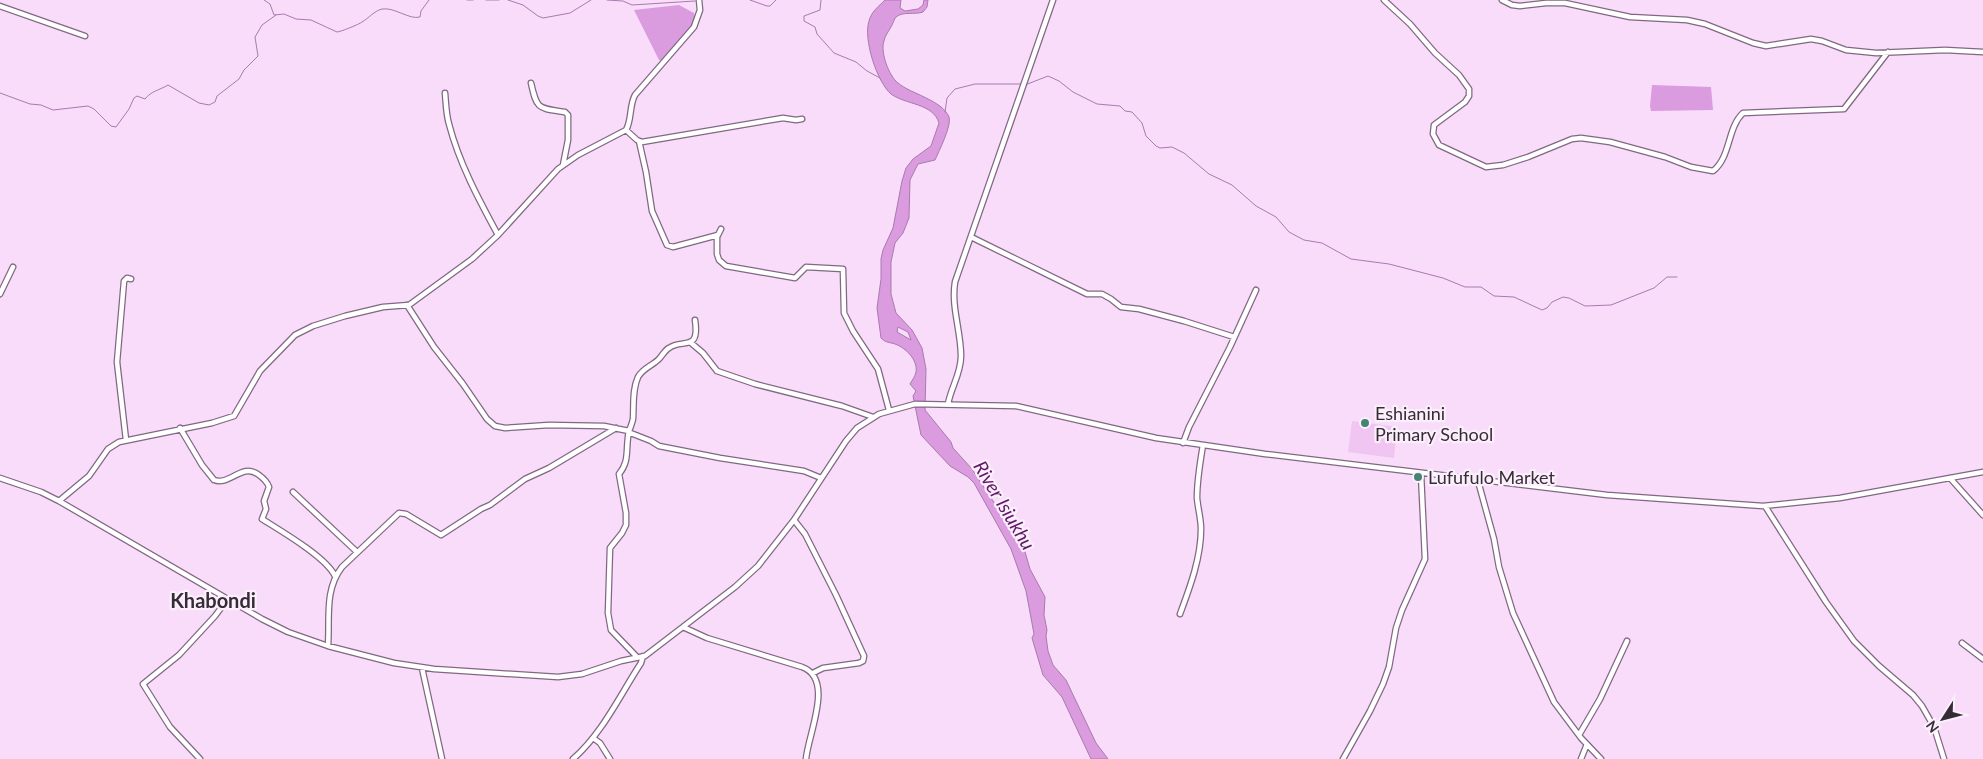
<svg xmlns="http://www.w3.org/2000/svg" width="1983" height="759" font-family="Lato,sans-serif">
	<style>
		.green { fill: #f0c5f2 }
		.forest { fill: #da9bdf }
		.water { fill: #da9bdf; stroke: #a97aad; fill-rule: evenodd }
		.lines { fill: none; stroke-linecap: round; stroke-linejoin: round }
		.stream { stroke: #a97aad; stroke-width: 1 }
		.minor-casing { stroke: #806882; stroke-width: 7 }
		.minor { stroke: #fff; stroke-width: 4.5 }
		.poi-dot { fill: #438473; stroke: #fbeffb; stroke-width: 2 }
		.labels { text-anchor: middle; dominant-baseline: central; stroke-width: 4.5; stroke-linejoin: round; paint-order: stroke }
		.poi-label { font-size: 18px; fill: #362c37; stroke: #fbeffb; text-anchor: start }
		.water-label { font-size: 19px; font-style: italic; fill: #621769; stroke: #fbeffb }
		.quarter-label { font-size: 20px; font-weight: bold; fill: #362c37; stroke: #fbeffb }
	</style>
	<rect width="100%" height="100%" fill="#f8dcfa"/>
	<path class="green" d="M1352 421 1397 427 1394 458 1348 452Z"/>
	<path class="forest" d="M679 5 694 13C698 27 671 51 662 61L659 60 634 10Z
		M1652 85 1711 87 1713 110 1651 111 1650 106Z"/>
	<path class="water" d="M885 0H901L900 8 905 11 918 9 923 5 924 0H928L927 7 923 12C915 15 903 11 896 17 894 19 893 24 891 27 888 32 885 36 884 41 880 52 889 76 898 83 911 94 942 100 949 117 952 125 939 151 935 160L918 164 910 180 909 218 903 233 895 243 891 262V294L896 313 912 330 922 348 926 369 925 410 951 442 953 448 972 469 997 507 1021 538 1030 569 1045 597 1044 615 1047 630 1046 636 1048 651 1053 665 1066 680 1096 743 1108 759H1091L1062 697 1043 675 1032 638 1034 634 1026 591 1011 549 974 483 968 477 950 466 921 435 913 396 916 391 910 384C912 380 915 377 916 372 918 360 906 348 895 344 889 342 886 343 881 338L877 308 881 279V259L883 250 893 228 902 181 906 168 913 159 931 146 939 123C933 103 906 105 891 94 877 82 863 39 869 21 871 12 879 6 885 0ZM898 327 908 332 911 340 897 332Z"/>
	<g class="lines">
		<path class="stream" d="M264 0 270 4 274 15 284 14 296 19 311 20 337 32C340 32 360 24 362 22 369 18 374 11 382 9 395 7 409 20 420 17L421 11 429 0
			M467 0H473
			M486 0H499
			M508 0 523 5 538 16 543 18 570 13 591 0
			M607 0 623 1 632 5 695 1
			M750 0 767 6H770L776 0
			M821 0 820 10 804 16V21L815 27 817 34 834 53 856 62 867 71 880 78
			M1025 85 1048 76 1059 81 1073 92 1097 104 1120 106 1125 111 1132 112 1142 123 1146 136 1156 146 1160 148 1172 147 1184 153 1209 174 1232 185 1256 206 1276 217 1289 232 1304 240 1322 243 1351 259 1389 264 1443 278 1465 287H1481L1494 296 1514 297 1542 310 1547 308 1552 302 1563 297 1569 298 1585 306 1611 305 1654 288 1667 277H1677
			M0 93 30 104 41 105 53 110 88 106 94 109 111 126 116 127 129 109 134 98 137 96 145 99C151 91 160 90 168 85L199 103 209 105 215 102 217 96 239 79 244 70 258 56 255 37 262 25 276 15
			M945 112 947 98 955 89 975 84H1021"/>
		<defs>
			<path id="minor" d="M1384 0 1410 24 1435 53 1459 75 1469 89V96L1465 102 1434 125 1433 134 1439 145 1486 167 1503 165 1528 157 1572 139 1581 138 1610 142 1665 157 1691 167 1713 171C1731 157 1727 128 1743 113L1844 109 1888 52
				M1502 0 1512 5 1520 6 1546 3H1565L1630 17 1687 20 1705 24 1753 43 1766 46 1811 39 1822 41 1846 50 1876 53 1945 50 1983 52
				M0 6 85 36
				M531 83C537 110 538 108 565 112L568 115V140L563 165
				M445 93C446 103 446 114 449 124 459 163 479 200 498 235
				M626 130 637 140 642 142 783 118 796 120 802 119
				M639 141 646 172 652 211 667 245 673 247 718 235
				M721 229 717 237V254L719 260 726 266 795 278 806 267 843 269 844 313 853 331 878 369 889 410
				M971 237 1087 294H1102L1111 299 1121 307 1139 309 1184 321 1234 337
				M0 294 13 267
				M407 305 434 347 463 384 487 419 495 426 505 428 549 425 604 426 629 431
				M690 342 703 353 717 371 755 384 842 406 873 417
				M948 404C951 387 961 374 961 356 961 331 951 307 955 282L1053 0
				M180 428 202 465 214 480C230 486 242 462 259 475 263 478 267 481 269 487L264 501 266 509 262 519C281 531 326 557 335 576
				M628 432 651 441 659 446 720 458 804 471 821 478
				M126 440 117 362 124 281 127 278 131 279
				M1183 443 1189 427 1230 347 1256 290
				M0 478 41 492 59 501 262 619 288 632 328 646 394 663 434 669 558 677 582 674 621 661 645 656 735 587 758 566 794 520 846 441 857 428 879 414 915 404 1016 406 1156 438 1265 454 1607 495 1763 506 1840 498 1983 472
				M1950 478 1983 515
				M1478 481 1494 539 1499 567 1513 613 1554 702 1581 738 1601 759
				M293 492 357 552
				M59 501 89 476 108 449 119 442 212 423 234 416 260 371 295 335 313 326 345 316 383 307 409 305 472 259 498 235 558 169 578 155 626 130C632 120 629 106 635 95L694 27 700 10 699 0
				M1765 506 1826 602 1854 641 1879 666 1913 695 1922 706 1934 727 1944 759
				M794 520 805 534 836 595 864 656 863 661 859 663 823 668 813 673
				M1180 614C1190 587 1201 558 1201 529 1201 519 1198 509 1197 498 1197 480 1200 463 1203 445
				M683 627 707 638 802 667C835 679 808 734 806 759
				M1962 643 1983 659
				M328 646C330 619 324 590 342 567L399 513 406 514 441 535 481 509 490 505 525 479 549 468 616 428
				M637 657 611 630 608 613 610 548 622 533 626 525V513L619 474C629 462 626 452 628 437 628 431 632 425 633 419 634 405 632 390 638 377 643 368 652 366 659 359 662 356 665 350 669 348 682 338 700 353 695 320
				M422 668 442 759
				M1579 735 1600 699 1627 641
				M593 738 600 743 610 759
				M200 759 170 727 143 684 179 655 215 616 227 600
				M573 759C602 734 620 695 641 663L643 656
				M1343 759 1370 711 1383 684 1389 667 1396 628 1402 610 1425 559 1421 474
				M1581 759 1587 744"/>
		</defs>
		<use href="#minor" class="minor-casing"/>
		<use href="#minor" class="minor"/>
	</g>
	<g class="poi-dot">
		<circle cx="1365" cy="423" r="5"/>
		<circle cx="1418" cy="477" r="5"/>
	</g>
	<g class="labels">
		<g class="poi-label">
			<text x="1375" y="413">Eshianini<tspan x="1375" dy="21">Primary School</tspan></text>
			<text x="1428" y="477">Lufufulo Market</text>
		</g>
		<g class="water-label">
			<text transform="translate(1005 505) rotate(59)">River Isiukhu</text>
		</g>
		<g class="quarter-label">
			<text x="213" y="600">Khabondi</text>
		</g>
	</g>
	<g transform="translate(1943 719) rotate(234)" stroke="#fbeffb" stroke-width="4" paint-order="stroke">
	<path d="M0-4L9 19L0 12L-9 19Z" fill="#362c37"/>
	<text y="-8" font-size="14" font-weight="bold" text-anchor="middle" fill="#362c37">N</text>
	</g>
</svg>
